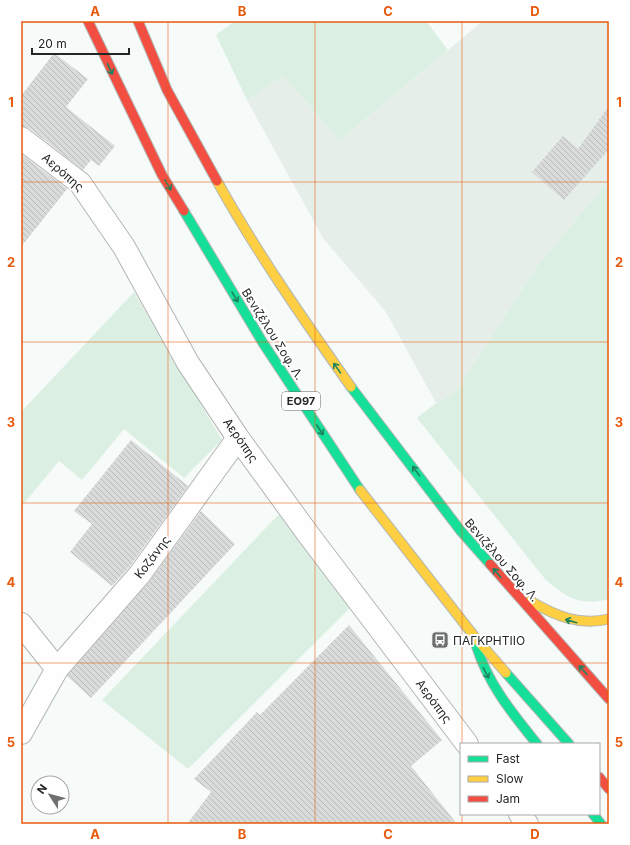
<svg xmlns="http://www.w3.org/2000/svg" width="630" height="845" font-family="Inter,sans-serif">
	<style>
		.built { fill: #e5eee8 }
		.grass { fill: #dbf0e3 }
		.building { fill: url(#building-back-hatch) }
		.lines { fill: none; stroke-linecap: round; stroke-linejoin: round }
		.street-casing { stroke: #b3b6b4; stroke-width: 24 }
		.fast-casing { stroke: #b3b6b4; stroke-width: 11 }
		.slow-casing { stroke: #b3b6b4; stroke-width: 11 }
		.jam-casing { stroke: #b3b6b4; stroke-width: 11 }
		.street { stroke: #fefefe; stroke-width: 22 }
		.fast { stroke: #16e098; stroke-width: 9 }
		.slow { stroke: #ffcf43; stroke-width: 9 }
		.jam { stroke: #f24e42; stroke-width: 9 }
		.oneway { stroke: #1c835e }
		.grid { fill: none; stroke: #e8590c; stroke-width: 1; stroke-opacity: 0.55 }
		.labels { text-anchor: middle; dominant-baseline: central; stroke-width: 4; stroke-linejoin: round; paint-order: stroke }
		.shield { fill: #fff; stroke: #656766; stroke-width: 1 }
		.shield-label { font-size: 11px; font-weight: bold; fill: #232624 }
		.street-label { font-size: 12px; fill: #232624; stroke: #fff }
		.poi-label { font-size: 12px; fill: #232624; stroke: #fff; text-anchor: start }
		.neatline { fill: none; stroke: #e8590c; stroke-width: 1.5 }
		.grid-label { font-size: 13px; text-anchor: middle; font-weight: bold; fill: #e8590c }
	</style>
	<defs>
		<pattern id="building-back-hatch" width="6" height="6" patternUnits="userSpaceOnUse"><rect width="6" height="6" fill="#d8dbd9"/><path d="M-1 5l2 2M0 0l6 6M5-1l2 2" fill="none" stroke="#b9bcba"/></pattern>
	</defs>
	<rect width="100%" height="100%" fill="#f6faf8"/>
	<path class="built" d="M483 21H609V180L539 264 455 392 436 403 386 312 323 238 247 100 283 76 340 140Z"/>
	<path class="grass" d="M235 21H426L448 50 340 140 283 76 247 100 216 35Z
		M609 180V599C581 607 565 597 545 579L417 418 436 403 455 392 539 264Z
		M134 292 222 440 184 478 124 429 82 480 59 461 21 507V412Z
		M279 514 350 608 188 769 102 700Z"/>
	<path class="building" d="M54 53 88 79 66 107 115 146 99 166 91 160 83 170 29 128 21 126V96Z
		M609 106V149L564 200 532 172 563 136 578 149Z
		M21 154 67 189 21 247Z
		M131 440 188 486 130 566 112 586 70 552 92 524 74 511Z
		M201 511 235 544 91 698 67 676 149 582Z
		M349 625 442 740 411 766 457 824H187L211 792 194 779 257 712 260 715Z"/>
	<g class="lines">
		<defs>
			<path id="street" d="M21 138 80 183 124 247 188 363 238 438 308 534 467 744
				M21 624 57 669
				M21 733 57 669 140 574 238 438
				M520 814 527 824"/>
			<path id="fast" d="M184 211 263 343 360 490
				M351 387 460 530 490 564
				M476 645C488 684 512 713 537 744
				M506 673 569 744
				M593 814 601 824"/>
			<path id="slow" d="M217 181C257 253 304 320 351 387
				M360 490 474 636 506 673
				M530 601C556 616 579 626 609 619"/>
			<path id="jam" d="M88 21 162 175 184 211
				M138 21 167 90 217 181
				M490 564 609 699
				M599 777 609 789"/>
		</defs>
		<use href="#street" class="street-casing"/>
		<use href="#fast" class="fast-casing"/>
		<use href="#slow" class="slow-casing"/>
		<use href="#jam" class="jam-casing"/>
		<use href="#street" class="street"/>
		<use href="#fast" class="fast"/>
		<use href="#slow" class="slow"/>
		<use href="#jam" class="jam"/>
	</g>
	<defs><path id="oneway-shaft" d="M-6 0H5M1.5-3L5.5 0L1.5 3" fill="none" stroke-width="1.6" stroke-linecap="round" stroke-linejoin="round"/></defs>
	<g class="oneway">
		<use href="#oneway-shaft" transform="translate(110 69) rotate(64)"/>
		<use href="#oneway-shaft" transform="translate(168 185) rotate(59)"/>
		<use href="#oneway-shaft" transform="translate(235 297) rotate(59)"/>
		<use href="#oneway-shaft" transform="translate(337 368) rotate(-125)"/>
		<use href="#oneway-shaft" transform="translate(320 430) rotate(57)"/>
		<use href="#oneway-shaft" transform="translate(416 471) rotate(-127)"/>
		<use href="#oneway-shaft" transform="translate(497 573) rotate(-131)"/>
		<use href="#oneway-shaft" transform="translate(571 621) rotate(-164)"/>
		<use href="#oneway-shaft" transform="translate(583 670) rotate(-132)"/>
		<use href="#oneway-shaft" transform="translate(486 673) rotate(63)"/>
	</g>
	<path class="grid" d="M168 21V824M315 21V824M462 21V744M21 182H609M21 342H609M21 503H609M21 663H609M462 814V824"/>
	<defs>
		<symbol id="bus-square" viewBox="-11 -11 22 22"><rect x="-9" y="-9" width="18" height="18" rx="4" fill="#6d706e" stroke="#fff"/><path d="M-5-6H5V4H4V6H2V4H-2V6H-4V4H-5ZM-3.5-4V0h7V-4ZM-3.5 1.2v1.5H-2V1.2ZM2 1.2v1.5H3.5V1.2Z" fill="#fff"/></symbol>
	</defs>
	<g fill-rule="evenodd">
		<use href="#bus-square" x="430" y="630" width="20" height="20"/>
	</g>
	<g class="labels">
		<rect class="shield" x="282" y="392" width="38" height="18" rx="3"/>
		<g class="shield-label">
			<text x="301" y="401">ΕΟ97</text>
		</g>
		<g class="street-label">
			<text transform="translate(63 172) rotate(41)">Αερόπης</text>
			<text transform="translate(273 334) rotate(58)">Βενιζέλου Σοφ. Λ.</text>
			<text transform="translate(241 440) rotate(55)">Αερόπης</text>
			<text transform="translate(152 557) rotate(-53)">Κοζάνης</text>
			<text transform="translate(502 560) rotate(49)">Βενιζέλου Σοφ. Λ.</text>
			<text transform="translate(434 701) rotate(53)">Αερόπης</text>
		</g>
		<g class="poi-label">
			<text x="453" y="640">ΠΑΓΚΡΗΤΙΙΟ</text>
		</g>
	</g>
	<rect width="630" height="845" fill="none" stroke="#ffffff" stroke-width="44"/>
	<rect x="460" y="743" width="140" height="72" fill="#ffffff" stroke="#a7a8a7"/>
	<rect x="468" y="756" width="20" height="6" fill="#16e098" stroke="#a7a8a7"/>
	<text x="496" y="763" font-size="12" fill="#232624">Fast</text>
	<rect x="468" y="776" width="20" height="6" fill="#ffcf43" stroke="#a7a8a7"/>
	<text x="496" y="783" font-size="12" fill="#232624">Slow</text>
	<rect x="468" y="796" width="20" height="6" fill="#f24e42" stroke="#a7a8a7"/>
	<text x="496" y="803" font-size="12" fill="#232624">Jam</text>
	<g transform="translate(50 795) rotate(306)"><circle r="19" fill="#ffffff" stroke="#a7a8a7"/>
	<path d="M0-3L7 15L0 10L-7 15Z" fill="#6d706e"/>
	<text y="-6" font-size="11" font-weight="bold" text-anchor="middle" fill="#232624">N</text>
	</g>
	<path d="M32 48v6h97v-6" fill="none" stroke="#232624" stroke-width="2"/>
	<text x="38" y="48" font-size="12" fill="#232624" stroke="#ffffff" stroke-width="3" paint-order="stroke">20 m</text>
	<rect x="22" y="22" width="586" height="801" class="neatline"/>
	<g class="grid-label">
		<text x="95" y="16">A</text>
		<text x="242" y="16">B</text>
		<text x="388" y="16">C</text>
		<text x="535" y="16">D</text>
		<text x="11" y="107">1</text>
		<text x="619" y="107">1</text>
		<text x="11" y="267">2</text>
		<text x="619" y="267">2</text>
		<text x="11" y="427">3</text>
		<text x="619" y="427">3</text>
		<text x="11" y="587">4</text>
		<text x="619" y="587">4</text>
		<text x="11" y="747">5</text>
		<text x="619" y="747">5</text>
		<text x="95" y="839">A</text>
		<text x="242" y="839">B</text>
		<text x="388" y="839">C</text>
		<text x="535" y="839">D</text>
	</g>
</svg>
